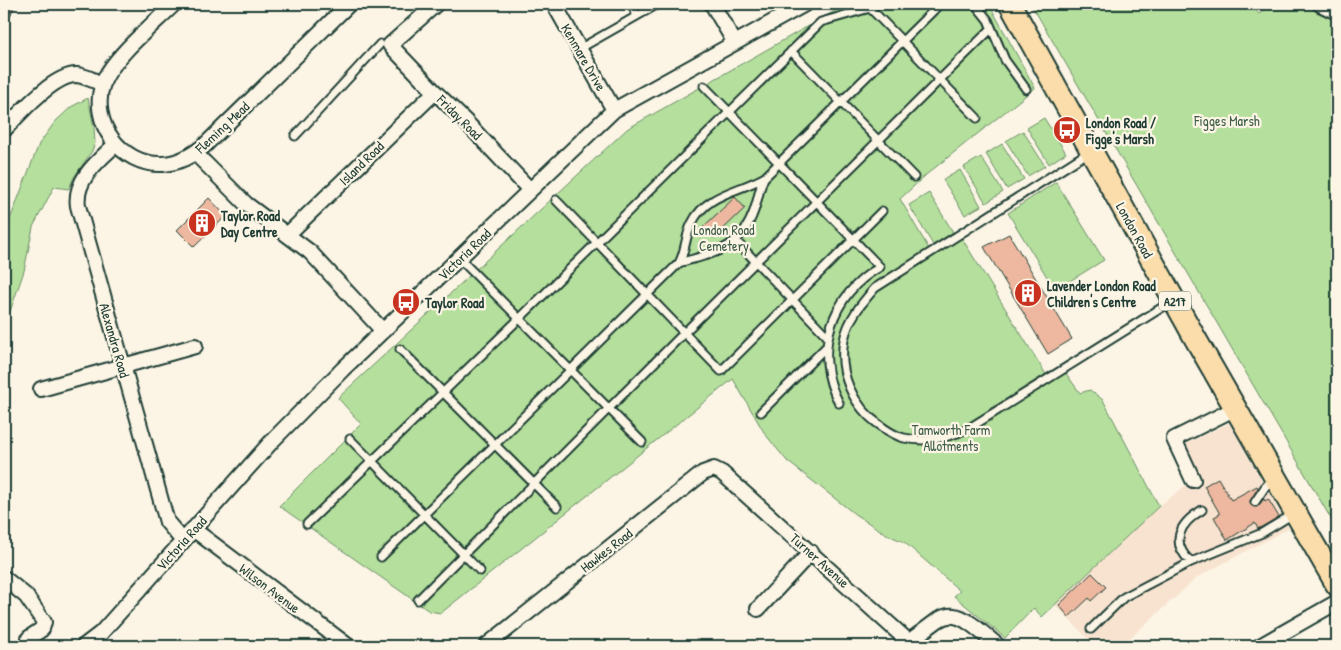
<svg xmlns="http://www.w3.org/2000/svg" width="1341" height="650" font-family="'Patrick Hand',sans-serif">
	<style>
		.built { fill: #f8e3d0 }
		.green { fill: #b5df9c; stroke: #6a8e68 }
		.building { fill: #edb89f; stroke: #1f3d34 }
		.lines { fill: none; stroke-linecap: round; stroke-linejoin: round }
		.service-casing { stroke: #1f3d34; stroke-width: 11 }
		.minor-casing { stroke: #1f3d34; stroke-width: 18 }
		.primary-casing { stroke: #1f3d34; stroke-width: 25 }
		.service { stroke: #fcf5e5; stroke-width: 7 }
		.minor { stroke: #fcf5e5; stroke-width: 14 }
		.primary { stroke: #faddab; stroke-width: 21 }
		.labels { text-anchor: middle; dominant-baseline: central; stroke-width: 4.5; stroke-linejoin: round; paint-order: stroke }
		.shield { fill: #fcf5e5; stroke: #617469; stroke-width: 1 }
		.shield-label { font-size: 12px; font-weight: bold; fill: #1f3d34 }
		.street-label { font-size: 14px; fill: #1f3d34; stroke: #fcf5e5 }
		.park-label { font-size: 14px; fill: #3d5d49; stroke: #fcf5e5 }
		.poi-label { font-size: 14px; font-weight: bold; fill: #1f3d34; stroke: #fcf5e5; text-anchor: start }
	</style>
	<rect width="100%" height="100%" fill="#fcf5e5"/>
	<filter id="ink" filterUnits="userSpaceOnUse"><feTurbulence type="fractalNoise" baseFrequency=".02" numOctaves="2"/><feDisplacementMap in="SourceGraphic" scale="10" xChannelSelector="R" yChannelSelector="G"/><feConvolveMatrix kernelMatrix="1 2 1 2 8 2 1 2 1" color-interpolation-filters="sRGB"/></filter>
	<g filter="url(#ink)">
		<path class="built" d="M1229 423 1289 528 1198 577 1121 646H1095L1055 605 1159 506 1189 483 1198 481 1201 476 1199 472 1197 473 1189 456 1187 443Z"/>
		<path class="green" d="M847 4H989L1035 88 927 174 900 199 929 249 958 232 1050 381 1065 372 1080 393 1090 390 1103 400 1159 506 1042 617 1034 608 1005 638 954 596 960 591 904 542 888 535 856 515 787 461 765 434 733 379 441 613 429 611 279 506 361 424 338 398 627 129Z
			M1031 4H1251L1259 14 1271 4H1306L1337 15V529Z
			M88 98 94 127 95 143 92 151 74 177 69 189 54 187 33 227 24 271 4 329V235L39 144 55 122 71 107Z
			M1044 118 1066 153 1049 164 1027 128Z
			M1023 131 1045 166 1028 176 1006 141Z
			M1002 144 1024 179 1007 189 986 154Z
			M981 157 1003 192 986 203 964 167Z
			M960 170 981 206 965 215 943 180Z
			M1056 182 1104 260 1055 290 1008 213Z
			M929 193 953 232 933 245 909 205Z"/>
		<path class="building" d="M4 4H15L4 31Z
			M735 197 745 208 714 238 703 227Z
			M209 198 226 216 194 247 177 230Z
			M1009 234 1072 339 1048 354 984 247Z
			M1218 478 1231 500 1257 486 1258 488 1250 501 1251 505 1257 507 1264 499 1265 501 1268 499 1279 517 1258 529 1255 523 1227 540 1214 517 1220 514 1204 486Z
			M1092 573 1106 587 1091 601 1089 598 1069 617 1059 605Z"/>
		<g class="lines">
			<defs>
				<path id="service" d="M631 4 637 15
					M975 4 988 20 1005 60 1026 89
					M579 49 658 4
					M791 51 914 177
					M704 86 880 267C831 294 812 353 839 403
					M295 136 380 44
					M1089 152 875 288C862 303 848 319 844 340 838 373 853 407 881 426 888 431 895 436 904 438 928 443 950 438 971 427L1166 305 1173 304
					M556 200 721 371 882 211
					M736 241 828 337
					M459 258 642 442
					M679 263C713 253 740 251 754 211 758 200 759 189 764 178
					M400 349 557 507
					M761 412 826 347
					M350 439 480 571
					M1255 502 1265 487 1273 479
					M307 524 519 319 821 22 870 8 977 118
					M381 557 679 263C686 251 685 236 692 223 707 193 739 192 765 177L940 4
					M1191 562C1169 542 1180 523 1202 510
					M418 600 684 333 991 29
					M1091 629 1124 597 1191 562 1262 533 1293 514"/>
				<path id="minor" d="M174 4C155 23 112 58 103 83 89 122 121 166 163 164 179 163 191 156 204 146L349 4
					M436 4 390 45 435 92 465 121 530 190
					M554 4 614 110
					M712 4 735 43
					M1320 4 1337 12
					M4 130C19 114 54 74 77 75 86 76 94 81 103 84
					M115 145C98 161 74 180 78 206L167 522 183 541
					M195 153 246 204 310 252 383 331
					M287 235 435 92
					M41 389 195 346
					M1193 480 1174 439 1236 408
					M193 529 348 646
					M4 578 26 596 44 622 42 629 29 638
					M758 609 811 552
					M84 646 101 633 273 440 343 369 614 110 805 4
					M486 646 703 473 714 469 722 473 909 642
					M903 646 938 620C943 617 948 615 954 616 967 617 988 638 998 646
					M1260 646 1337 602"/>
				<path id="primary" d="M1010 4 1195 338 1337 585"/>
			</defs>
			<use href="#service" class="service-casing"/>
			<use href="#minor" class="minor-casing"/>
			<use href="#primary" class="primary-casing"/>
			<use href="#service" class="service"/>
			<use href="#minor" class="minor"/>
			<use href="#primary" class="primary"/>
		</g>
	</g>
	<defs>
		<symbol id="bus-disc" viewBox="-11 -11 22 22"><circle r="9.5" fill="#c8321e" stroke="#fcf5e5"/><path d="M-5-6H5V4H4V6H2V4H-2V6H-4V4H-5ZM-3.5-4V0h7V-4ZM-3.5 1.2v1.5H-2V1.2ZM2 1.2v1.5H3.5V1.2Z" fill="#fff"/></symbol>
		<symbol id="building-disc" viewBox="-11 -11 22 22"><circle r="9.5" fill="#c8321e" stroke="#fcf5e5"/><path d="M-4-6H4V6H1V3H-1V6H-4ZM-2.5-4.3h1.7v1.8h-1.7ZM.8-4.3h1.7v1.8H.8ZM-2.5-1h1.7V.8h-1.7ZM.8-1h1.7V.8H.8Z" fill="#fff"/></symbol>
	</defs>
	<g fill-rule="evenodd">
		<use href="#bus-disc" x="1051" y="114" width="32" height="32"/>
		<use href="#building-disc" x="186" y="207" width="32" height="32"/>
		<use href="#building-disc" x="1012" y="277" width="32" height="32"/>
		<use href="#bus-disc" x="390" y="286" width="32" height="32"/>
	</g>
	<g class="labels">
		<rect class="shield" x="1159" y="291.5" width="32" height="19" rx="4"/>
		<g class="shield-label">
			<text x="1175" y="301">A217</text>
		</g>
		<g class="street-label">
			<text transform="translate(584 57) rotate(60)">Kenmare Drive</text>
			<text transform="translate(460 117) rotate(45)">Friday Road</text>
			<text transform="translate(222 127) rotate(-43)">Fleming Mead</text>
			<text transform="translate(361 163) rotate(-44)">Island Road</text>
			<text transform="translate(1135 230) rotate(61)">London Road</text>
			<text transform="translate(464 254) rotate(-44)">Victoria Road</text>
			<text transform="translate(115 340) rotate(74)">Alexandra Road</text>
			<text transform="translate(181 543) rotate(-48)">Victoria Road</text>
			<text transform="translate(606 550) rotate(-38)">Hawkes Road</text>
			<text transform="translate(820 560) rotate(42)">Turner Avenue</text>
			<text transform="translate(270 588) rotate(37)">Wilson Avenue</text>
		</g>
		<g class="park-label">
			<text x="1227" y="120">Figges Marsh</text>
			<text x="724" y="229">London Road<tspan x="724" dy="16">Cemetery</tspan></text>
			<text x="951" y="429">Tamworth Farm<tspan x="951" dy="16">Allotments</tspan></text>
		</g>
		<g class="poi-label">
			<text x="1086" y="122">London Road /<tspan x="1086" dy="16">Figge's Marsh</tspan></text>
			<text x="221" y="215">Taylor Road<tspan x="221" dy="16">Day Centre</tspan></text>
			<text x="1047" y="285">Lavender London Road<tspan x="1047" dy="16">Children's Centre</tspan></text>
			<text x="425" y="302">Taylor Road</text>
		</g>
	</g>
	<rect width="1341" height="650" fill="none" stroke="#fcf5e5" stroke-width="20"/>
	<rect x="10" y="10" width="1321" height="630" fill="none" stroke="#1f3d34" stroke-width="2" filter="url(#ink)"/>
</svg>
